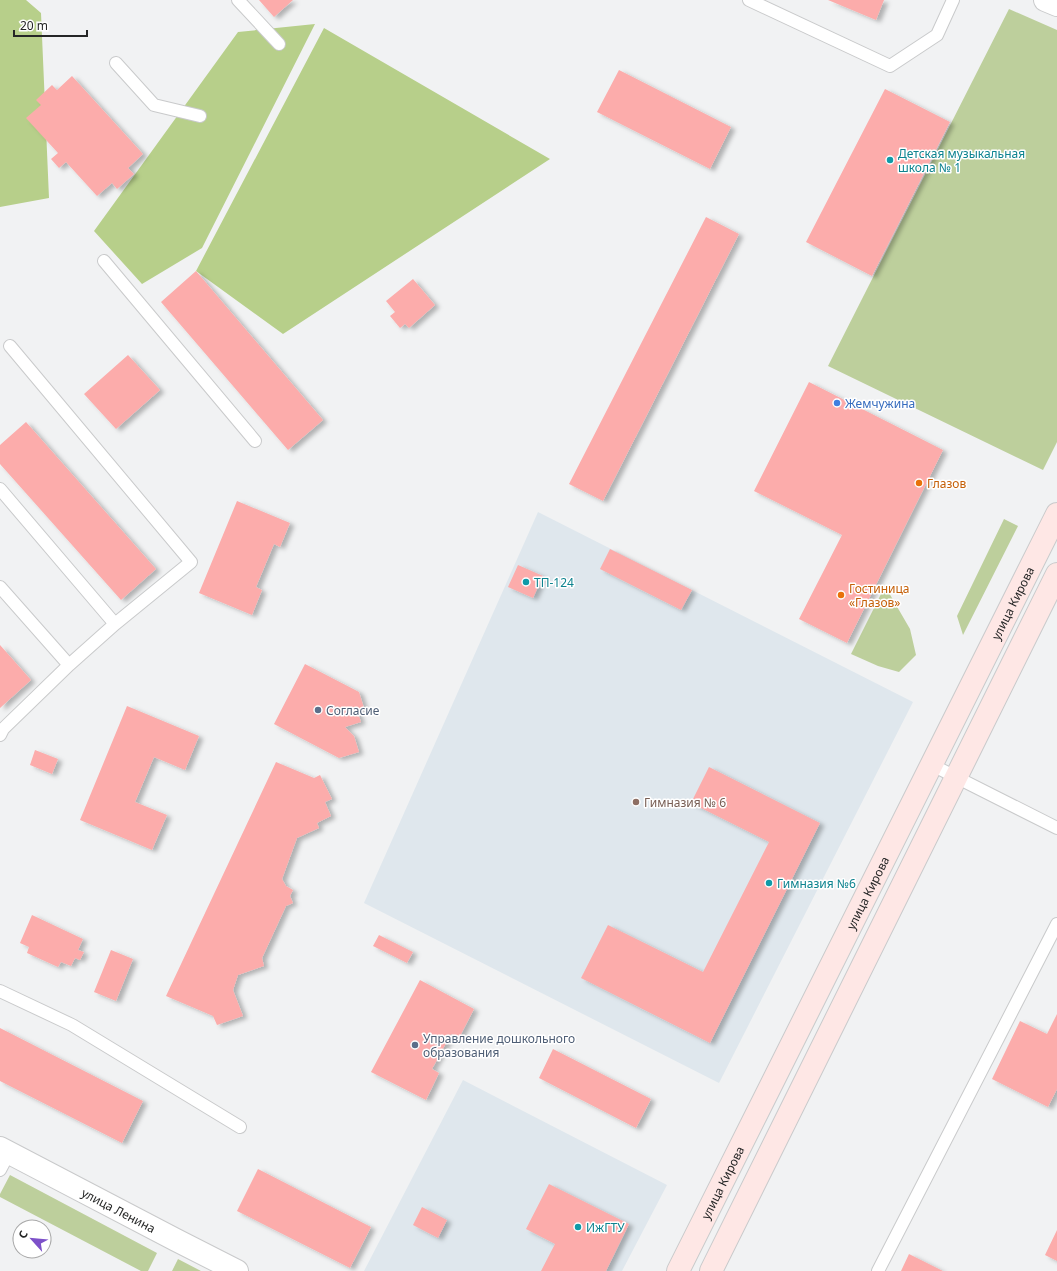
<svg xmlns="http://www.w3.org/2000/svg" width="1057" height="1271" font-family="'Noto Sans',sans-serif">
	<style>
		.built { fill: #dfe7ed }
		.green { fill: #bdcf9c }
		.forest { fill: #b7cf8a }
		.building { fill: #fcacab; filter: url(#shadow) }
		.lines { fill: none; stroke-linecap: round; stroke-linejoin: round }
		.service-casing { stroke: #c9cacb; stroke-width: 14 }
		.tertiary-casing { stroke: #c9cacb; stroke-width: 24 }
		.secondary-casing { stroke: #c9cacb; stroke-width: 24 }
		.service { stroke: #fff; stroke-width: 12 }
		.tertiary { stroke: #fff; stroke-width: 22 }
		.secondary { stroke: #fee7e5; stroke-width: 22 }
		.culture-dot { fill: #0f9aa8; stroke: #fff; stroke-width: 1.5 }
		.shop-dot { fill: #3f7fe0; stroke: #fff; stroke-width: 1.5 }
		.food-dot { fill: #e8710a; stroke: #fff; stroke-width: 1.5 }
		.service-dot { fill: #5c6f8a; stroke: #fff; stroke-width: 1.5 }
		.education-dot { fill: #8d6e63; stroke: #fff; stroke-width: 1.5 }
		.labels { text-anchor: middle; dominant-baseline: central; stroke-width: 3; stroke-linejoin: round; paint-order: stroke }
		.culture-label { font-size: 12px; fill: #0d838f; stroke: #fff; text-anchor: start }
		.shop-label { font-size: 12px; fill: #366cbe; stroke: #fff; text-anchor: start }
		.food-label { font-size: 12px; fill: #c56008; stroke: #fff; text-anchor: start }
		.street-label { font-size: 12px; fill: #252626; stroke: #fff }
		.service-label { font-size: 12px; fill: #4e5e75; stroke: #fff; text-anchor: start }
		.education-label { font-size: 12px; fill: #785e54; stroke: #fff; text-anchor: start }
	</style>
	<defs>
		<filter id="shadow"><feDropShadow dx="4.5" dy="2.5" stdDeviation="2" flood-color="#0004"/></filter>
	</defs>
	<rect width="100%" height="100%" fill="#f1f2f3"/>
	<path class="built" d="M538 512 913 702 719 1083 364 903Z
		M463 1080 667 1185 622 1271H364Z"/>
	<path class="green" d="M1009 9 1057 30V442L1043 470 828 366Z
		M1004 519 1018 526 963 635 957 616Z
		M885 586 910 629 916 655 899 672 878 666 851 654Z
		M10 1175 157 1253 148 1271H141L0 1197V1194Z
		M178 1259 201 1271H172Z"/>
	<path class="forest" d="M0 0H26L41 13 49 198 0 207Z
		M315 24 202 248 142 284 94 231 238 32Z
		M324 28 550 159 283 334 196 271Z"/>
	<path class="building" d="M259 0H293L274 17Z
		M828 0H884L876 20Z
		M619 70 731 127 710 169 597 112Z
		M72 76 143 154 128 168 134 174 117 189 112 183 97 196 66 162 59 168 51 159 58 153 26 118 41 105 36 100 52 85 57 90Z
		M885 89 950 122 872 276 806 242Z
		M706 217 739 234 603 501 569 484Z
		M196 271 323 420 288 450 161 302Z
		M413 279 435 305 409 328 405 324 400 328 390 316 395 312 386 301Z
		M128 355 160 390 116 429 84 394Z
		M809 382 943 450 847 643 799 619 842 535 754 491Z
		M26 422 156 569 121 600 0 464V445Z
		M237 501 290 523 280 547 274 544 256 587 262 590 252 615 199 593Z
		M610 549 692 590 681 610 600 569Z
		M518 565 543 576 533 598 508 587Z
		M0 645 31 680 0 708Z
		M305 664 359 692 364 708 357 711 361 722 345 727 354 736 359 752 339 758 274 724Z
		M127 706 199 736 185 770 154 757 135 802 167 815 152 850 80 820Z
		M35 750 58 759 52 774 30 765Z
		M276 762 314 778 320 775 332 799 325 802 331 816 317 823 319 828 297 838 282 879 286 886 293 890 290 896 293 903 286 906 262 958 264 966 238 975 233 990 243 1016 217 1025 213 1016 166 996Z
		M709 767 820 823 710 1043 581 978 608 925 703 972 769 842 691 803Z
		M32 915 83 939 78 950 84 952 80 960 75 958 71 966 61 962 58 967 27 953 29 947 20 943Z
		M379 935 413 952 407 963 373 946Z
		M111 950 133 959 116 1001 94 992Z
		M420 980 474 1009 459 1038 451 1034 432 1069 439 1073 426 1100 371 1072Z
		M1057 1014V1089L1048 1107 992 1079 1020 1021 1047 1034Z
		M0 1028 143 1101 122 1143 0 1081Z
		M553 1049 651 1099 636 1128 539 1078Z
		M258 1169 371 1227 350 1268 237 1211Z
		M549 1184 629 1224 606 1271H541L555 1244 526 1229Z
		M422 1207 447 1220 438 1238 413 1225Z
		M1057 1230V1261L1045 1255Z
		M909 1254 943 1271H901Z"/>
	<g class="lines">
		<defs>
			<path id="service" d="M238 0 279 44
				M749 0 890 66 937 35 953 0
				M116 63 154 105 200 116
				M104 261 255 441
				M0 489 115 624
				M0 587 69 665
				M0 735 3 729 69 665 115 624 191 562 10 346
				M932 765 1057 828
				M0 991 72 1025 240 1127
				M0 1170 9 1153
				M878 1271 1057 924"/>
			<g id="tertiary">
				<path d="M1045 0 1057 5"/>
				<path id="s1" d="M0 1148 176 1240 237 1271"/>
			</g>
			<g id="secondary">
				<path id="s2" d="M678 1271 1057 514"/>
				<path d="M711 1271 1057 574"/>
			</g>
		</defs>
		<use href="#service" class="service-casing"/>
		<use href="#tertiary" class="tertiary-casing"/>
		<use href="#secondary" class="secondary-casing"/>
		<use href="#service" class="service"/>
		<use href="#tertiary" class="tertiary"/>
		<use href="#secondary" class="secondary"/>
	</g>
	<g class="culture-dot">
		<circle cx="890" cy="160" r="4"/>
		<circle cx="526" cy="582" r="4"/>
		<circle cx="769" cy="883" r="4"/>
		<circle cx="578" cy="1227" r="4"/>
	</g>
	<circle class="shop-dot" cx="837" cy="403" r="4"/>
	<g class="food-dot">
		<circle cx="919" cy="483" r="4"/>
		<circle cx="841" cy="595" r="4"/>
	</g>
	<g class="service-dot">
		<circle cx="318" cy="710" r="4"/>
		<circle cx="415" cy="1045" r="4"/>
	</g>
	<circle class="education-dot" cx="636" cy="802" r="4"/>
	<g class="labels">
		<g class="culture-label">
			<text x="898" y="153">Детская музыкальная<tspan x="898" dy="14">школа № 1</tspan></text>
			<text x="534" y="582">ТП-124</text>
			<text x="777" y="883">Гимназия №6</text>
			<text x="586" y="1227">ИжГТУ</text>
		</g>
		<g class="shop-label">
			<text x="845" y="403">Жемчужина</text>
		</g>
		<g class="food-label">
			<text x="927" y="483">Глазов</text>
			<text x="849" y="588">Гостиница<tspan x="849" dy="14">«Глазов»</tspan></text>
		</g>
		<g class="street-label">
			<text stroke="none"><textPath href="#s2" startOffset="747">улица Кирова</textPath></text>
			<text stroke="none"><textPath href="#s2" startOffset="423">улица Кирова</textPath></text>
			<text stroke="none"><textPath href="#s2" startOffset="99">улица Кирова</textPath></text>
			<text stroke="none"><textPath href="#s1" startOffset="134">улица Ленина</textPath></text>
		</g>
		<g class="service-label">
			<text x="326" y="710">Согласие</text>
			<text x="423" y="1038">Управление дошкольного<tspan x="423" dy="14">образования</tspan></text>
		</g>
		<g class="education-label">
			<text x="644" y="802">Гимназия № 6</text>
		</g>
	</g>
	<g transform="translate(32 1239) rotate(297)"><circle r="19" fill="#ffffff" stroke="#a8a8a8"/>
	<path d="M0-3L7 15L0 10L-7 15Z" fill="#7d51c9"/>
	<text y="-6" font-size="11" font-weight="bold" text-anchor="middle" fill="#252626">С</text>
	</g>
	<path d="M14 30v6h73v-6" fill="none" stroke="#252626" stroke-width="2"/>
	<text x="20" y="30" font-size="12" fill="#252626" stroke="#ffffff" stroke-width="3" paint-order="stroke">20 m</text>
</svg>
